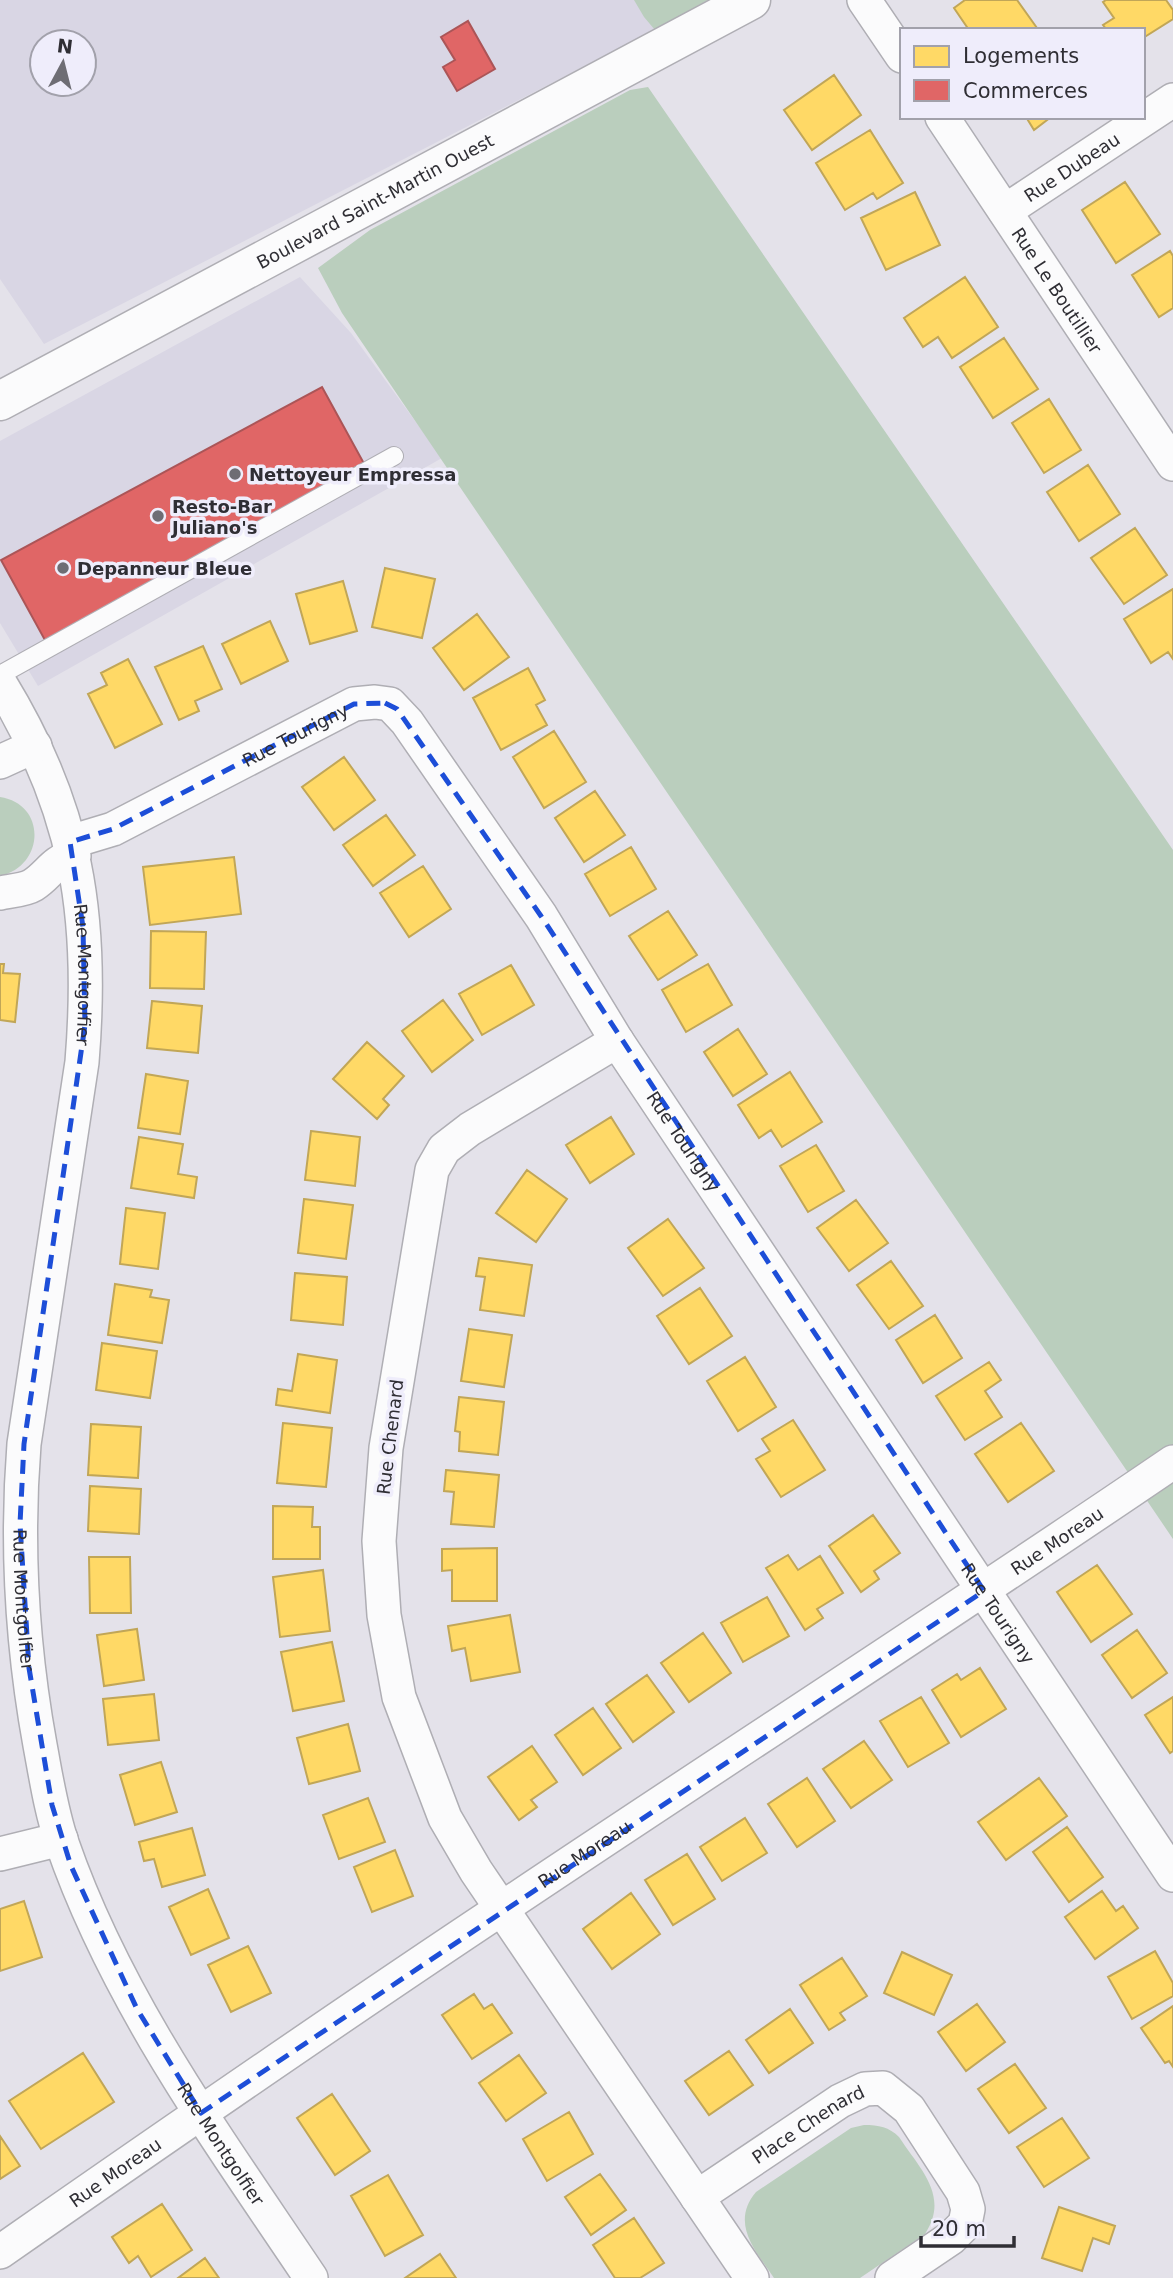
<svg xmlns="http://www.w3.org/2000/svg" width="1173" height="2278" font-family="'DejaVu Sans',sans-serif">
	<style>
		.built { fill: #d9d6e4; fill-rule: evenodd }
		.green { fill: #bacebd }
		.homes { fill: #ffd966; stroke: #c1a657; stroke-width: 2 }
		.shops { fill: #e06666; stroke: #ab5557; stroke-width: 2 }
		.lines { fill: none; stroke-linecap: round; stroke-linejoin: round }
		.lane-casing { stroke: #afaeb4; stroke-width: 20 }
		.street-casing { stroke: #afaeb4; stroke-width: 36 }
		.secondary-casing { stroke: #afaeb4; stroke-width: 41 }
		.lane { stroke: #fbfbfc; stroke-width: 18 }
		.street { stroke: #fbfbfc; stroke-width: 33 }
		.secondary { stroke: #fbfbfc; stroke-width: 38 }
		.marked { fill: none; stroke: #1d4ed8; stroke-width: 5; stroke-dasharray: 14 9; stroke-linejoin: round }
		.poi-dot { fill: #6e6d74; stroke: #efedfb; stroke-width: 2.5 }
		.labels { text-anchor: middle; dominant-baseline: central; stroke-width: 7; stroke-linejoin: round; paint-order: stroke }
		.street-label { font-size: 18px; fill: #2f2e34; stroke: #efedfb }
		.poi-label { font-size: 18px; font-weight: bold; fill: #2f2e34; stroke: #efedfb; text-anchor: start }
	</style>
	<rect width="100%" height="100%" fill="#e4e2ea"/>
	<path class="built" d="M0 0H708L655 30 44 344 0 279ZM42 42H84V84H42Z
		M300 277 351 333 442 458 38 686 0 623V441Z"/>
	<path class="green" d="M634 0H708L655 30 644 17Z
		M648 87 1173 850V1539L342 313 318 268 370 230 630 90Z
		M0 797C47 804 45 866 0 876Z
		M864 2125C879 2125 889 2127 899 2137 920 2169 950 2196 925 2234L860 2278H774C755 2250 730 2223 756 2192L851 2128Z"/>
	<path class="homes" d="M965 0H1017L1037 28 969 30 954 8Z
		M1106 0H1166L1173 10V19L1143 38V30H1107L1103 25 1114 18 1103 2Z
		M834 75 861 115 812 150 784 110Z
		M1026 117H1051L1034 130Z
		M870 130 903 183 877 199 873 193 845 210 816 163Z
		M1125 182 1160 234 1116 263 1082 210Z
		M915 192 940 245 886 270 861 218Z
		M1170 251 1173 256V308L1159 317 1132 275Z
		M965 277 998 327 952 358 938 337 923 347 904 318Z
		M1004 338 1038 389 993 418 960 367Z
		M1049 399 1081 450 1044 473 1012 423Z
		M1088 465 1120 514 1079 541 1047 492Z
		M1135 528 1167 575 1124 604 1091 558Z
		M385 568 435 579 422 638 372 627Z
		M343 581 357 631 310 644 296 594Z
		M1173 589V659L1168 652 1151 663 1124 619Z
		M477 614 509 657 464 690 433 648Z
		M270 621 288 661 241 684 222 644Z
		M203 646 222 689 195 701 199 711 179 720 155 667Z
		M128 659 162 724 115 748 88 694 107 685 101 673Z
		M528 668 545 700 536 705 547 725 501 750 473 698Z
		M554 731 586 782 544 808 513 757Z
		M344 757 375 800 334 830 302 787Z
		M595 791 625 835 584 862 555 818Z
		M386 815 415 855 373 886 343 845Z
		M631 847 656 889 610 916 585 874Z
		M234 857 241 914 150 925 143 867Z
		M423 866 451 909 409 937 380 893Z
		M668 911 697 955 658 980 629 936Z
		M151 931 206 932 204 989 150 988Z
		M0 964H4L3 973 20 974 15 1022 0 1020Z
		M708 964 732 1005 686 1032 662 990Z
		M511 965 534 1005 482 1035 459 994Z
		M443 1000 473 1040 432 1072 402 1031Z
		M152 1001 202 1006 198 1053 147 1048Z
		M738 1029 767 1074 733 1096 704 1052Z
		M367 1042 404 1076 383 1099 389 1105 377 1119 333 1079Z
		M790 1072 822 1122 782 1147 771 1130 759 1138 738 1105Z
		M146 1074 188 1081 180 1134 138 1128Z
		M611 1117 634 1154 590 1183 566 1145Z
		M311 1131 360 1137 355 1186 305 1180Z
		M139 1137 183 1144 178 1174 197 1177 194 1198 131 1188Z
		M816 1145 844 1191 808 1212 780 1166Z
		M527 1170 567 1199 536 1242 496 1213Z
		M304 1199 353 1205 346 1259 298 1253Z
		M856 1200 888 1243 849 1271 817 1228Z
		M126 1208 165 1213 158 1269 120 1264Z
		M668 1219 704 1268 663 1296 628 1248Z
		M479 1258 532 1265 524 1316 480 1310 485 1277 476 1276Z
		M891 1261 923 1306 889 1329 857 1285Z
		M295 1273 347 1277 343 1325 291 1320Z
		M115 1284 152 1290 150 1297 169 1300 162 1343 108 1335Z
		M700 1288 732 1336 689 1364 657 1316Z
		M935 1315 962 1358 923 1383 896 1340Z
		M469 1329 512 1335 504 1387 461 1381Z
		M102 1343 157 1351 150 1398 96 1390Z
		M298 1354 337 1360 330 1413 276 1405 278 1389 292 1391Z
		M745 1357 776 1407 738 1431 707 1381Z
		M989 1362 1001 1380 985 1391 1002 1417 965 1440 936 1396Z
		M459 1397 504 1402 498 1455 459 1451 460 1432 455 1431Z
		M793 1420 825 1470 781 1497 756 1459 770 1451 762 1439Z
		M283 1423 332 1428 326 1487 277 1483Z
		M1021 1423 1054 1471 1008 1502 975 1454Z
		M91 1424 141 1427 138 1478 88 1475Z
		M446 1470 499 1475 494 1527 451 1524 454 1492 444 1491Z
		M90 1486 141 1489 139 1534 88 1531Z
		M273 1506 313 1507 312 1527H320V1559H273Z
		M873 1515 900 1553 874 1571 879 1579 861 1592 829 1546Z
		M497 1548V1601H452V1570L442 1571V1549Z
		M788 1555 798 1570 820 1556 843 1593 817 1609 823 1618 805 1630 766 1568Z
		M89 1557H130L131 1613H90Z
		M1097 1565 1132 1614 1091 1642 1057 1592Z
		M323 1570 330 1631 280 1637 273 1577Z
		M767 1597 789 1636 743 1662 721 1623Z
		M510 1615 520 1672 471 1681 465 1648 452 1651 448 1626Z
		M137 1629 144 1680 104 1686 97 1635Z
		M1137 1630 1167 1673 1132 1698 1102 1655Z
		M703 1633 731 1673 689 1702 661 1663Z
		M332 1642 344 1701 293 1711 281 1652Z
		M980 1668 1006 1709 961 1737 932 1690 957 1674 961 1680Z
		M647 1675 674 1712 633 1742 606 1704Z
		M154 1694 159 1740 108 1745 103 1699Z
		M921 1697 949 1743 908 1767 880 1721Z
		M1173 1697V1751L1170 1753 1145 1715Z
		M593 1708 621 1748 583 1775 555 1735Z
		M348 1724 360 1771 309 1784 297 1738Z
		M864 1741 892 1780 851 1808 823 1769Z
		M532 1746 557 1782 531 1800 537 1807 519 1820 488 1777Z
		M161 1762 177 1812 135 1825 120 1775Z
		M807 1778 835 1821 797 1847 768 1804Z
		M1039 1778 1067 1816 1006 1860 978 1822Z
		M368 1798 385 1842 339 1859 323 1815Z
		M745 1818 767 1853 722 1881 700 1847Z
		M1067 1827 1103 1877 1069 1902 1033 1852Z
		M192 1828 205 1875 162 1887 154 1859 144 1861 139 1842Z
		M395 1850 413 1896 372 1912 354 1867Z
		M687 1854 715 1899 673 1925 645 1880Z
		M208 1889 229 1938 191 1955 169 1907Z
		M1102 1891 1116 1911 1123 1906 1138 1928 1095 1959 1065 1917Z
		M631 1893 660 1934 612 1969 583 1929Z
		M24 1901 42 1957 0 1971V1909Z
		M248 1946 271 1993 231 2012 208 1965Z
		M1155 1951 1173 1983V1996L1132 2019 1108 1977Z
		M902 1952 952 1975 934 2015 884 1993Z
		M842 1958 867 1996 840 2013 845 2020 829 2030 800 1985Z
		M474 1994 484 2009 492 2004 512 2033 472 2059 442 2015Z
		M977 2004 1005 2042 966 2071 938 2032Z
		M1173 2006V2067L1169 2061 1165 2063 1141 2028Z
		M790 2009 813 2043 769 2073 746 2040Z
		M729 2051 753 2085 709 2115 685 2081Z
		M83 2053 114 2102 41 2149 9 2101Z
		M519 2055 546 2093 506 2121 479 2083Z
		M1015 2064 1046 2108 1009 2133 978 2089Z
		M332 2094 370 2151 335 2175 297 2118Z
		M569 2112 593 2154 547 2181 523 2139Z
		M1062 2118 1089 2158 1044 2187 1017 2147Z
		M0 2136 20 2166 0 2179Z
		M600 2174 626 2210 591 2235 565 2197Z
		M388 2175 423 2235 385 2256 351 2196Z
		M162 2204 192 2250 151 2277 138 2256 129 2263 112 2237Z
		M1059 2207 1115 2226 1109 2244 1093 2238 1082 2271 1042 2258Z
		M634 2218 664 2263 640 2278H615L593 2245Z
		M440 2254 456 2278H405Z
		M205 2258 219 2278H178Z"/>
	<path class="shops" d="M468 21 495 69 457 91 443 67 455 60 441 37Z
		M322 387 367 469 46 642 1 560Z"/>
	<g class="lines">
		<defs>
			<path id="lane" d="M0 675 394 456"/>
			<g id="street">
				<path d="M864 0 902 56"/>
				<path id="s1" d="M942 117 1173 464"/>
				<path id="s2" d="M1005 211 1173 100"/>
				<path id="s3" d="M0 683C77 809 94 916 82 1062L24 1444C16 1545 22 1646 40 1745 46 1777 51 1811 62 1843 117 2002 218 2139 311 2278"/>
				<path d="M0 762 35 746"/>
				<path id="s4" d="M70 842 113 829 354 704 375 702 390 704 407 722 541 916 617 1041 1173 1875"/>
				<path d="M0 893C10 891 25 890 33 885 50 874 52 862 74 856"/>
				<path d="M617 1041 470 1129 444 1149 432 1170 386 1448 379 1541 384 1615 399 1697 445 1818 476 1871 752 2278"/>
				<path d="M0 1854 61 1839"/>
				<path id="s5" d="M697 2197 840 2101 865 2089 883 2088 909 2109 963 2192 968 2209 965 2224 951 2238 892 2278"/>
				<path id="s6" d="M0 2252C165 2137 331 2022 498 1911 723 1760 950 1614 1173 1462"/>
			</g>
			<g id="secondary">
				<path id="s7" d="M0 401 751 0"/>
			</g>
		</defs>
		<use href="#lane" class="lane-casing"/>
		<use href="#street" class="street-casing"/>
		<use href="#secondary" class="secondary-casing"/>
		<use href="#lane" class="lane"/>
		<use href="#street" class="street"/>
		<use href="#secondary" class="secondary"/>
	</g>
	<path class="marked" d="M385 703 397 709 541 916 984 1591 201 2113 137 2009 71 1866 52 1805 29 1668 20 1524 24 1444 85 1025 83 927 70 842 113 829 354 704Z"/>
	<g class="poi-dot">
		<circle cx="235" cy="474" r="7"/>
		<circle cx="158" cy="516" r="7"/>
		<circle cx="63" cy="568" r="7"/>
	</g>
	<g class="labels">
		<g class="street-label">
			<text stroke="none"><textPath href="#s2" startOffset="80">Rue Dubeau</textPath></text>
			<text stroke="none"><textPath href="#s7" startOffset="425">Boulevard Saint-Martin Ouest</textPath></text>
			<text stroke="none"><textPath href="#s1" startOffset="208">Rue Le Boutillier</textPath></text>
			<text stroke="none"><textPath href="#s4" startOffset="250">Rue Tourigny</textPath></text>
			<text stroke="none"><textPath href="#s3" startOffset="308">Rue Montgolfier</textPath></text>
			<text stroke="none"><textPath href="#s4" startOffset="880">Rue Tourigny</textPath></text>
			<text transform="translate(390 1437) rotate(-83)">Rue Chenard</text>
			<text stroke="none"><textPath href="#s6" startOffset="1274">Rue Moreau</textPath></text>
			<text stroke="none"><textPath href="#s3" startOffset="938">Rue Montgolfier</textPath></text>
			<text stroke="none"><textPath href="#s4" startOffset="1447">Rue Tourigny</textPath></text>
			<text stroke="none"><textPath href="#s6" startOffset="707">Rue Moreau</textPath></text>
			<text stroke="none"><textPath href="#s5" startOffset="133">Place Chenard</textPath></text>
			<text stroke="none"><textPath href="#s3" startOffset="1526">Rue Montgolfier</textPath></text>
			<text stroke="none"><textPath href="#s6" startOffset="140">Rue Moreau</textPath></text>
		</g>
		<g class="poi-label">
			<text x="249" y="474">Nettoyeur Empressa</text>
			<text x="172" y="506">Resto-Bar<tspan x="172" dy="21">Juliano's</tspan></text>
			<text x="77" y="568">Depanneur Bleue</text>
		</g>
	</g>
	<rect x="900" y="28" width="245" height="91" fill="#efedfb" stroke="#a2a1ab" stroke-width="2"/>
	<rect x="914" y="46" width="35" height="21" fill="#ffd966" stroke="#a2a1ab" stroke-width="2"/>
	<text x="963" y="63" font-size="21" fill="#2f2e34">Logements</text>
	<rect x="914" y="80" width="35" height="21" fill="#e06666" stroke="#a2a1ab" stroke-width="2"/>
	<text x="963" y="98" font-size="21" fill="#2f2e34">Commerces</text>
	<g transform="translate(63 63) rotate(7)"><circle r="33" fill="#efedfb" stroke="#a2a1ab" stroke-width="2"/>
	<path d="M0-5L12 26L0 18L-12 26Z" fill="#6e6d74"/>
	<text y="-10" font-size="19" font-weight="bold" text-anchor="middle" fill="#2f2e34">N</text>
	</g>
	<path d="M921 2236v10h93v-10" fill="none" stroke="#2f2e34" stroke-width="3.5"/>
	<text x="932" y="2236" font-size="21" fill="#2f2e34" stroke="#efedfb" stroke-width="5" paint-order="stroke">20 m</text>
</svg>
